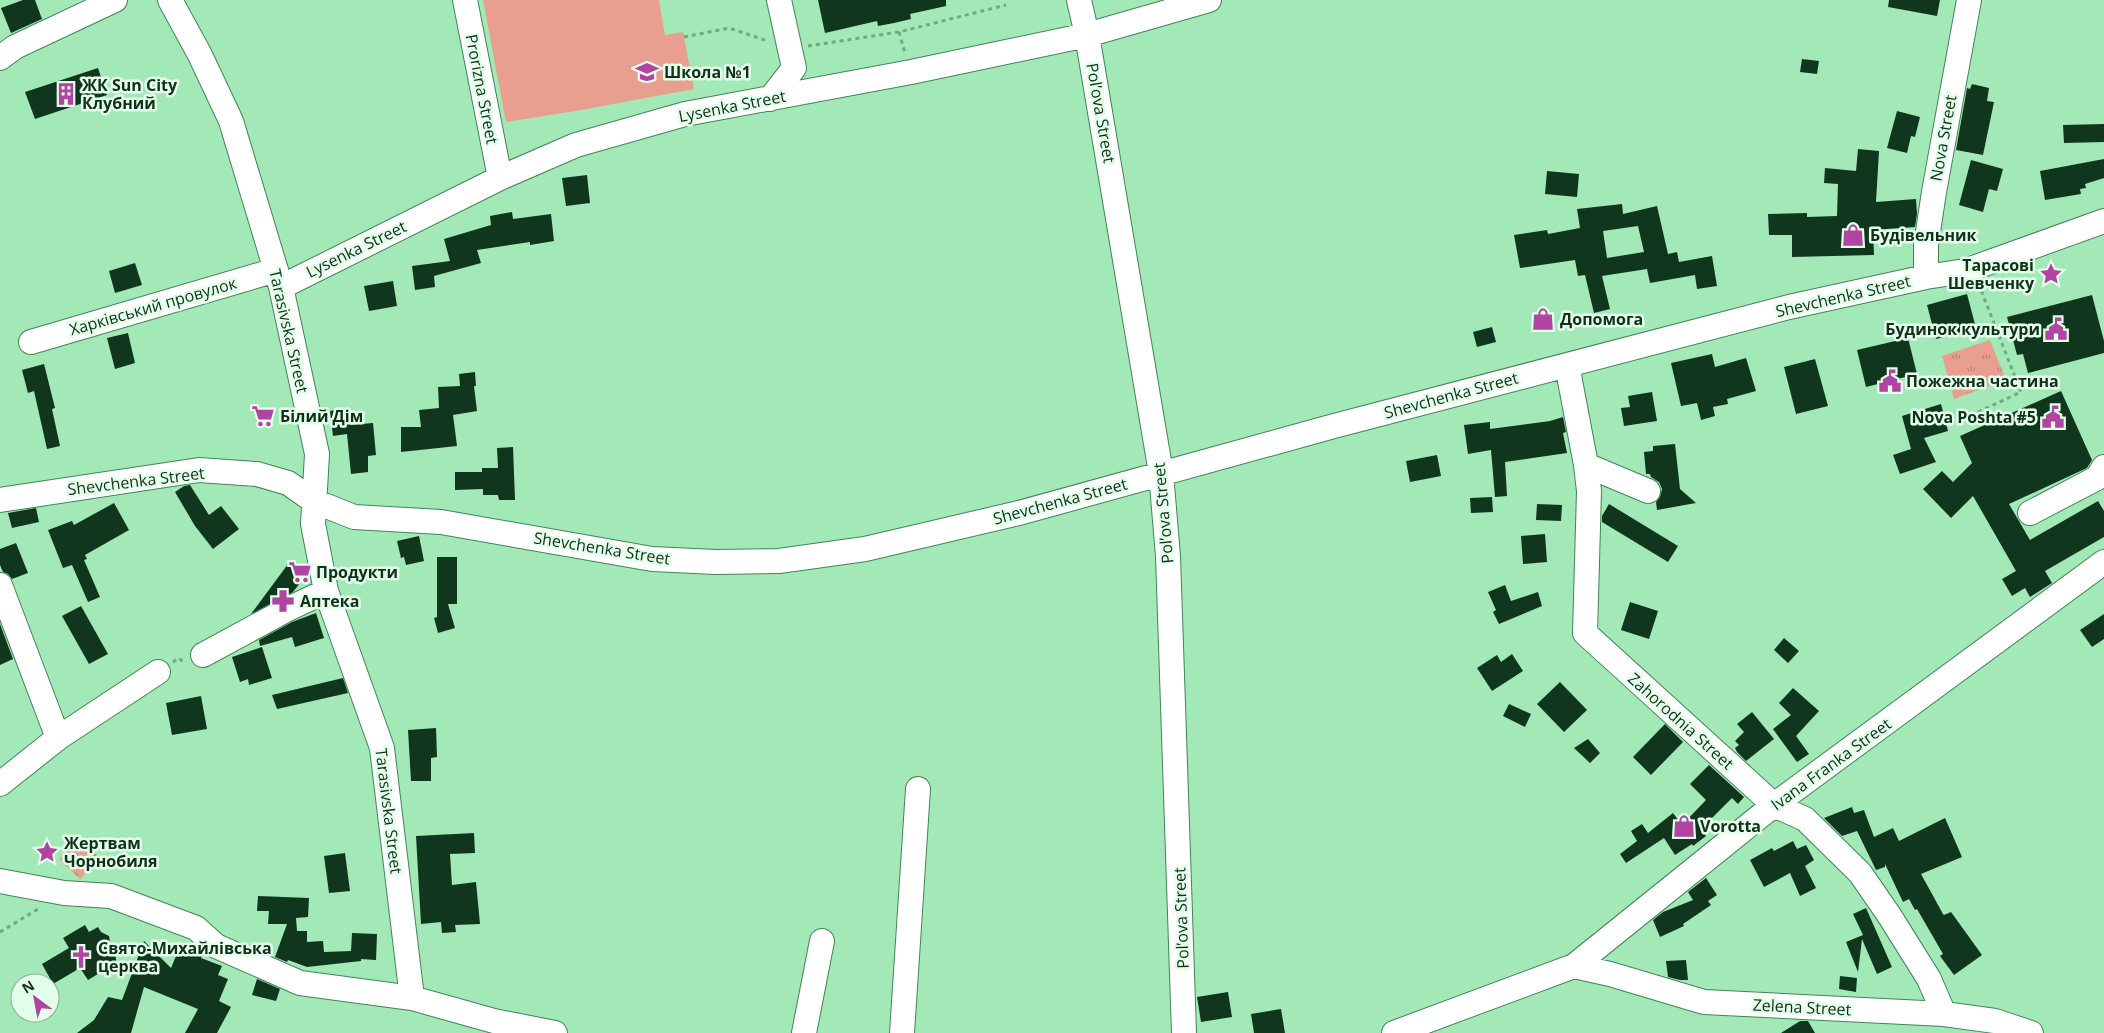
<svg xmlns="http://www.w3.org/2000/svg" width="2104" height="1033" font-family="'Open Sans',sans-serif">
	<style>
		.grass { fill: url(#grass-tufts) }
		.cemetery { fill: url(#cemetery-stones) }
		.pitch { fill: #e89f8f }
		.building { fill: #10361e; fill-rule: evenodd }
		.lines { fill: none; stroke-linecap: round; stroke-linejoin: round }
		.minor-casing { stroke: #408558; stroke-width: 26 }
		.path { stroke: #71aa82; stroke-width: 3; stroke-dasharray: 4 4; stroke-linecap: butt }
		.minor { stroke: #fff; stroke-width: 24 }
		.labels { text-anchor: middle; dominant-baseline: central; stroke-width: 5; stroke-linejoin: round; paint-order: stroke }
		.poi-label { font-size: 16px; font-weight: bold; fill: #122f1c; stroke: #e3ffea; text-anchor: start }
		.street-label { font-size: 16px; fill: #122f1c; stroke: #e3ffea }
	</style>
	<defs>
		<pattern id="grass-tufts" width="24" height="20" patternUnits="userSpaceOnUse" patternTransform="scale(1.25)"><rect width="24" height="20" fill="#e89f8f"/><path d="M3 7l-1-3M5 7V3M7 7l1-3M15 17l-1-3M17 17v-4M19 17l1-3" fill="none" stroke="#bb8274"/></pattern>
		<pattern id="cemetery-stones" width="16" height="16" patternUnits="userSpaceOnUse" patternTransform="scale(1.25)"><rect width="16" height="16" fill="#e89f8f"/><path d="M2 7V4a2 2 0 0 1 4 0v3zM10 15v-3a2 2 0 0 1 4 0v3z" fill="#bb8274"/></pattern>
	</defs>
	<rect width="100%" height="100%" fill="#a2e9b7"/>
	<path class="grass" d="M1990 340 2006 380 1954 399 1942 356Z"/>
	<path class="cemetery" d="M79 838 100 858 80 879 59 859Z"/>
	<path class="pitch" d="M483 0H659L665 35 683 32 694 89 581 110 506 122Z"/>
	<path class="building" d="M23 0H35L42 19 11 33 1 8Z
		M818 0H946V6L910 14 911 19 894 23 878 26 877 21 825 33Z
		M1889 0H1940L1937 16 1888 7Z
		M1802 59 1819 61 1817 74 1800 72Z
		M98 68 107 95 35 119 25 92Z
		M1972 84 1989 88 1987 101 1994 102 1983 155 1956 150 1967 88 1970 89Z
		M1897 111 1920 117 1915 137 1911 136 1907 153 1887 148Z
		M2104 124V142L2064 143 2063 125Z
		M1858 149 1879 151 1876 202 1916 199 1917 214 1915 227 1873 230 1874 255 1792 257V235H1769L1768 214 1807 213V217L1837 216 1838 184 1824 183 1825 168 1856 171Z
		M2104 159V178L2085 184 2086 188 2080 189 2081 194 2045 200 2040 171Z
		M1971 160 2003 169 1997 191 1989 189 1983 212 1959 205Z
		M1547 171 1579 174 1577 197 1545 194Z
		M587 175 590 203 566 206 562 178Z
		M1622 204 1623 214 1657 206 1668 254 1677 252 1679 262 1712 256 1717 286 1697 289 1695 275 1650 283 1647 269 1602 276 1610 309 1594 313 1585 275 1578 276 1575 260 1520 268 1514 235 1547 230 1548 234 1580 228 1577 209ZM1638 226 1644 252 1607 258 1603 231Z
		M512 212 513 219 551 214 554 241 530 245V242L477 250 481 263 434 276 435 287 415 290 412 266 450 261 444 239 491 225 490 216Z
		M135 263 142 285 115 293 109 271Z
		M393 281 397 306 369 311 364 286Z
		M1967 294 1976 328 1936 339 1927 305Z
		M2092 295 2104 341V353L2028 373 2023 354 2017 355 2007 317Z
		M1492 327 1496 342 1477 347 1473 332Z
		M128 333 135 363 115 369 107 338Z
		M1908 338 1917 374 1866 387 1857 350Z
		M1712 354 1715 367 1746 358 1756 391 1727 399 1728 404 1713 407 1715 416 1701 420 1697 403 1681 406 1671 363Z
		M1815 359 1828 406 1796 414 1784 367Z
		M44 364 55 408 52 409 60 446 47 449 34 391 28 393 22 370Z
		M475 372 476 386H474L477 411 453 415 457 446 401 452V427H421L419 410 439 408 438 387 460 386 459 374Z
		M2061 391 2092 460 2087 468 2009 504 2030 540 2098 501 2104 511V537L2045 571 2052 583 2030 597 2025 588 2012 596 2002 579 2016 571 1973 496 1951 518 1923 489 1942 471 1953 482 1972 463 1960 436Z
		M1652 392 1657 421 1624 426 1621 408 1630 407 1628 396Z
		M1941 404 1948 431 1924 438 1936 462 1900 474 1893 455 1911 449 1902 416Z
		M348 408 350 425 373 423 376 455 368 456V472L351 474 347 434 333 436 330 411Z
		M1563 417 1566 432 1563 433 1567 453 1505 462 1507 496 1495 497 1491 450 1468 454 1464 425 1490 422V429L1550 421Z
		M1675 444 1680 489 1696 503 1657 510 1656 502 1660 497 1662 489 1659 482 1651 477 1650 474H1646L1644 452 1653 451V446Z
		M513 447 515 500H499L498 495H483V489L455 490V472H482V468H498L497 448Z
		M1437 455 1441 476 1410 482 1406 461Z
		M190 485 209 515 221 506 239 529 213 549 195 526 175 492 184 486Z
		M1492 497 1493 512 1471 513 1470 498Z
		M114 503 129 530 85 555 87 559 84 560 100 597 88 602 72 565 63 568 48 530 72 521 74 525Z
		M1537 504 1562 505 1561 521 1536 520Z
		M1609 504 1678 546 1668 562 1602 522V516Z
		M36 508 39 522 12 528 8 513Z
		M1545 534 1547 562 1523 564 1521 536Z
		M419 536 424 561 406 565 404 557 401 558 397 541Z
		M16 543 28 573 12 579 8 574 3 572 0 565V549Z
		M437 557H457V604H448L455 628 438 633 434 618 437 617Z
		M291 560 308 573 293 592 251 614Z
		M1505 585 1511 601 1538 592 1542 606 1499 624 1493 612 1496 610 1488 592Z
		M1630 602 1658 611 1649 639 1621 630Z
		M81 606 108 654 89 664 62 616Z
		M316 613 324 638 295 647 292 637 260 646 259 640 292 622Z
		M2104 614V639L2092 647 2080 630Z
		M0 624 13 659 0 665Z
		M1784 638 1799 651 1788 663 1774 650Z
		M262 647 272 678 249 685 248 679 240 682 232 657Z
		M1512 654 1523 671 1492 691 1477 668 1497 655 1501 662Z
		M343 678 348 693 277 709 272 695Z
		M1560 682 1587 710 1564 732 1537 704Z
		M1793 688 1819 711 1796 736 1809 754 1797 762 1773 729 1791 715 1779 703Z
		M201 696 207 729 172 735 166 703Z
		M1509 704 1531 714 1525 727 1503 716Z
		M1752 712 1774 739 1746 761 1737 752 1735 748 1739 745 1735 741 1744 732 1737 724Z
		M1665 724 1683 742 1651 775 1633 757Z
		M436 728 437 757 431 758V781H411L408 730Z
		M1588 739 1600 753 1590 763 1574 748Z
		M1709 765 1744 797 1738 804 1732 798 1709 821 1712 825 1703 831 1706 836 1693 846 1692 844 1675 855 1664 838 1626 863 1620 854 1637 841 1631 831 1642 824 1648 833 1673 813 1682 825 1706 800 1690 784Z
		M1852 807 1854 813 1864 810 1874 837 1893 828 1899 841 1945 818 1962 857 1921 874 1943 914 1944 915 1951 912 1982 955 1954 975 1940 956 1943 954 1917 909 1915 910 1909 899 1903 902 1885 864V867L1876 870 1857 831 1842 836 1824 818Z
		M474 833 475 853 450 854 452 885 476 882 480 924 455 925 456 932 442 933 441 922 421 924 416 836Z
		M1793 841 1797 849 1806 845 1814 860 1805 866 1816 888 1800 896 1790 873 1764 887 1750 860 1772 848 1774 851Z
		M345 853 350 891 329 893 324 856Z
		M1706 878 1717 895 1708 901 1711 905 1683 924 1684 926 1660 937 1653 920 1663 912 1693 900 1688 892Z
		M258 896 309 898 308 917 296 918 297 931H307V942L323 941 324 952 351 951 352 933 377 934 376 960 361 959V961L307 967 288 960 287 962 275 957 287 924H268L269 911H257Z
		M1866 908 1892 967 1877 974 1862 939 1858 972 1846 942 1863 935 1853 914Z
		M85 925 89 932 98 927 101 932 109 936 111 948 116 958V963L88 980 80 968 53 984 42 964 69 948 63 938Z
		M144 941 171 968 181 944 203 953 201 958 222 966 218 975 228 979 219 1001 231 1007 217 1033H185L198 1009 144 987 131 1033H77L94 1020 108 997 122 1000Z
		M1686 960 1688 980H1680L1668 977 1666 961Z
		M1840 976 1857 978 1856 992 1839 989Z
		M257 979 280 989 276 1001 252 995Z
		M1228 992 1232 1017 1201 1022 1197 997Z
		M1281 1009 1285 1033H1254L1251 1014Z
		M1800 1021H1808L1815 1033H1781Z"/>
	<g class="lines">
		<defs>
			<path id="minor" d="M170 0 200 55 231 121 281 287 317 454 313 524 326 591 382 748 412 998
				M465 0 500 178
				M1079 0 1087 35 1161 473 1168 556 1184 1033
				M0 58 15 47 115 0
				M770 99 794 68 779 0
				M1926 277V245L1934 192 1969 0
				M281 287 500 178 576 145 685 114 911 72 1087 35 1209 0
				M31 342 276 270
				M1567 365 1586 465 1589 491 1585 633 1774 805 1805 819 1860 873 1889 915 1929 979 1944 1014
				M1586 465 1648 491
				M0 500 199 470 257 474 288 483 314 501 354 517 441 522 652 559 716 562 779 561 865 549 1019 513 1334 426 1789 307 1926 277 1965 271 2104 221
				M2030 513 2097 478 2104 467
				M0 585 58 738
				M203 655 286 610 326 591
				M0 784 58 738 158 672
				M0 881 64 893 111 896 196 928 216 946 300 983 412 998 494 1021 555 1033
				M1574 966 1610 974 1704 1002 1944 1014 1995 1021 2031 1033
				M804 1033 822 941
				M902 1033 918 789
				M1394 1033 1574 966 1774 805 2104 562"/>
		</defs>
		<use href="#minor" class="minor-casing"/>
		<path class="path" d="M899 32 905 53
			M684 37 729 28 768 41
			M808 46 899 32 1006 5
			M1978 412 2021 392 1979 285
			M173 662 179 658 185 664
			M0 932 38 909"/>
		<use href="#minor" class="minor"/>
	</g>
	<defs>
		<symbol id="school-bare" viewBox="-9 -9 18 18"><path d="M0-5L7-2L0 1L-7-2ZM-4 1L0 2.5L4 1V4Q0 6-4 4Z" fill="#b143a2" stroke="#e3ffea" stroke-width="2.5" paint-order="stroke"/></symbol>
		<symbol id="building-bare" viewBox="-9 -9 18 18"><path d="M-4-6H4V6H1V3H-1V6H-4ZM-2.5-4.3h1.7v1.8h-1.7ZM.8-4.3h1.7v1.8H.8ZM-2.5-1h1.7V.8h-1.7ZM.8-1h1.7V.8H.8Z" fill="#b143a2" stroke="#e3ffea" stroke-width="2.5" paint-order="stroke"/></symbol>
		<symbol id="shop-bare" viewBox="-9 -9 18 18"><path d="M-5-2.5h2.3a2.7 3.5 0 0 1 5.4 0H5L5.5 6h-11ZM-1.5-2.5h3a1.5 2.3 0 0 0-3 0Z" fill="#b143a2" stroke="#e3ffea" stroke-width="2.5" paint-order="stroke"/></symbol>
		<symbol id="sight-bare" viewBox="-9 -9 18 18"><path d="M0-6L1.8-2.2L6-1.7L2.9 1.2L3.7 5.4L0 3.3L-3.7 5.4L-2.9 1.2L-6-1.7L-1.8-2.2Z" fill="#b143a2" stroke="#e3ffea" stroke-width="2.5" paint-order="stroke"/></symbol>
		<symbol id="civic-bare" viewBox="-9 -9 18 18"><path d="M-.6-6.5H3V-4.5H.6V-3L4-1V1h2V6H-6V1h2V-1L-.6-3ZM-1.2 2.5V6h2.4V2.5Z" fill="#b143a2" stroke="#e3ffea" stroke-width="2.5" paint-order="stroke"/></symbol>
		<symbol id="supermarket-bare" viewBox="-9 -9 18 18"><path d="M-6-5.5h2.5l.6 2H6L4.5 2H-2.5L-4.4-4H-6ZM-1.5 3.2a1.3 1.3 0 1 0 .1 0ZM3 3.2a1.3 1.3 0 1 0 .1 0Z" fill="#b143a2" stroke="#e3ffea" stroke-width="2.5" paint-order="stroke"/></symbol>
		<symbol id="pharmacy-bare" viewBox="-9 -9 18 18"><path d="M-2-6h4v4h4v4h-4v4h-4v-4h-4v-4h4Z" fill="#b143a2" stroke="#e3ffea" stroke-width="2.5" paint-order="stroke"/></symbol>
		<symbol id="church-bare" viewBox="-9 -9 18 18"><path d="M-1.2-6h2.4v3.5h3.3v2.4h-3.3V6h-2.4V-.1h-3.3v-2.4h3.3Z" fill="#b143a2" stroke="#e3ffea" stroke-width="2.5" paint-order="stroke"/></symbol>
	</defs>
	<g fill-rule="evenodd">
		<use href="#school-bare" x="631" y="56" width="32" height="32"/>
		<use href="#building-bare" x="50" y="78" width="32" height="32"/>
		<use href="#shop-bare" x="1837" y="219" width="32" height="32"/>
		<use href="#sight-bare" x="2035" y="258" width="32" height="32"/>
		<use href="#shop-bare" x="1527" y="303" width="32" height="32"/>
		<use href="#civic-bare" x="2040" y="313" width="32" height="32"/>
		<use href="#civic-bare" x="1874" y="365" width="32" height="32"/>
		<use href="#supermarket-bare" x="247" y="400" width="32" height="32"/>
		<use href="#civic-bare" x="2037" y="401" width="32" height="32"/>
		<use href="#supermarket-bare" x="284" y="556" width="32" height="32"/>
		<use href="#pharmacy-bare" x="267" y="585" width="32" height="32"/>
		<use href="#shop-bare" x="1668" y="810" width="32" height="32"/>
		<use href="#sight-bare" x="31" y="836" width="32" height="32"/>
		<use href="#church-bare" x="65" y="941" width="32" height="32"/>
	</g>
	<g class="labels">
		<g class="poi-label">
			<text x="664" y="72">Школа №1</text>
			<text x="82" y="85">ЖК Sun City<tspan x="82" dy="18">Клубний</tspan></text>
			<text x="1870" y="235">Будівельник</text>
			<text x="2034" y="265" text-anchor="end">Тарасові<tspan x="2034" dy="18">Шевченку</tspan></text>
			<text x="1560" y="319">Допомога</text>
			<text x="2040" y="329" text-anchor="end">Будинок культури</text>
			<text x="1906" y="381">Пожежна частина</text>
			<text x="280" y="416">Білий Дім</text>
			<text x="2036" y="417" text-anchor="end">Nova Poshta #5</text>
			<text x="316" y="572">Продукти</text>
			<text x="300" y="601">Аптека</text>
			<text x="1700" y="826">Vorotta</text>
			<text x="64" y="843">Жертвам<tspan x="64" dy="18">Чорнобиля</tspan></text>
			<text x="98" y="948">Свято-Михайлівська<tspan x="98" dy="18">церква</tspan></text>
		</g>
		<g class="street-label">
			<text transform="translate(482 89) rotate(79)">Prorizna Street</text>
			<text transform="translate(732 106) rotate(-11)">Lysenka Street</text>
			<text transform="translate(1101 113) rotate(80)">Pol’ova Street</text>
			<text transform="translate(1943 138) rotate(-80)">Nova Street</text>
			<text transform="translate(356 249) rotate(-26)">Lysenka Street</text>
			<text transform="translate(1843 296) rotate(-13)">Shevchenka Street</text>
			<text transform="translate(153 306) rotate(-16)">Харківський провулок</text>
			<text transform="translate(289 331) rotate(77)">Tarasivska Street</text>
			<text transform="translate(1451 395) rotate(-15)">Shevchenka Street</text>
			<text transform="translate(136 481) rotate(-7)">Shevchenka Street</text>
			<text transform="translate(1060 501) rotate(-15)">Shevchenka Street</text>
			<text transform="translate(1163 513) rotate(-95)">Pol’ova Street</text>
			<text transform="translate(602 548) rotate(9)">Shevchenka Street</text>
			<text transform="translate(1681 721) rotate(42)">Zahorodnia Street</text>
			<text transform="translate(1831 764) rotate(-36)">Ivana Franka Street</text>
			<text transform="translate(389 811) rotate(83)">Tarasivska Street</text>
			<text transform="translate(1181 918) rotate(-92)">Pol’ova Street</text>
			<text transform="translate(1802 1007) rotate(3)">Zelena Street</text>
		</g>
	</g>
	<g transform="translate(35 998) rotate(328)"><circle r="24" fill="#e3ffea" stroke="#8fac98"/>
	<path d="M0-4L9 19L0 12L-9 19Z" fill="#b143a2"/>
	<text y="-8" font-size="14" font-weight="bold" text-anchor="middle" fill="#122f1c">N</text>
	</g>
</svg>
